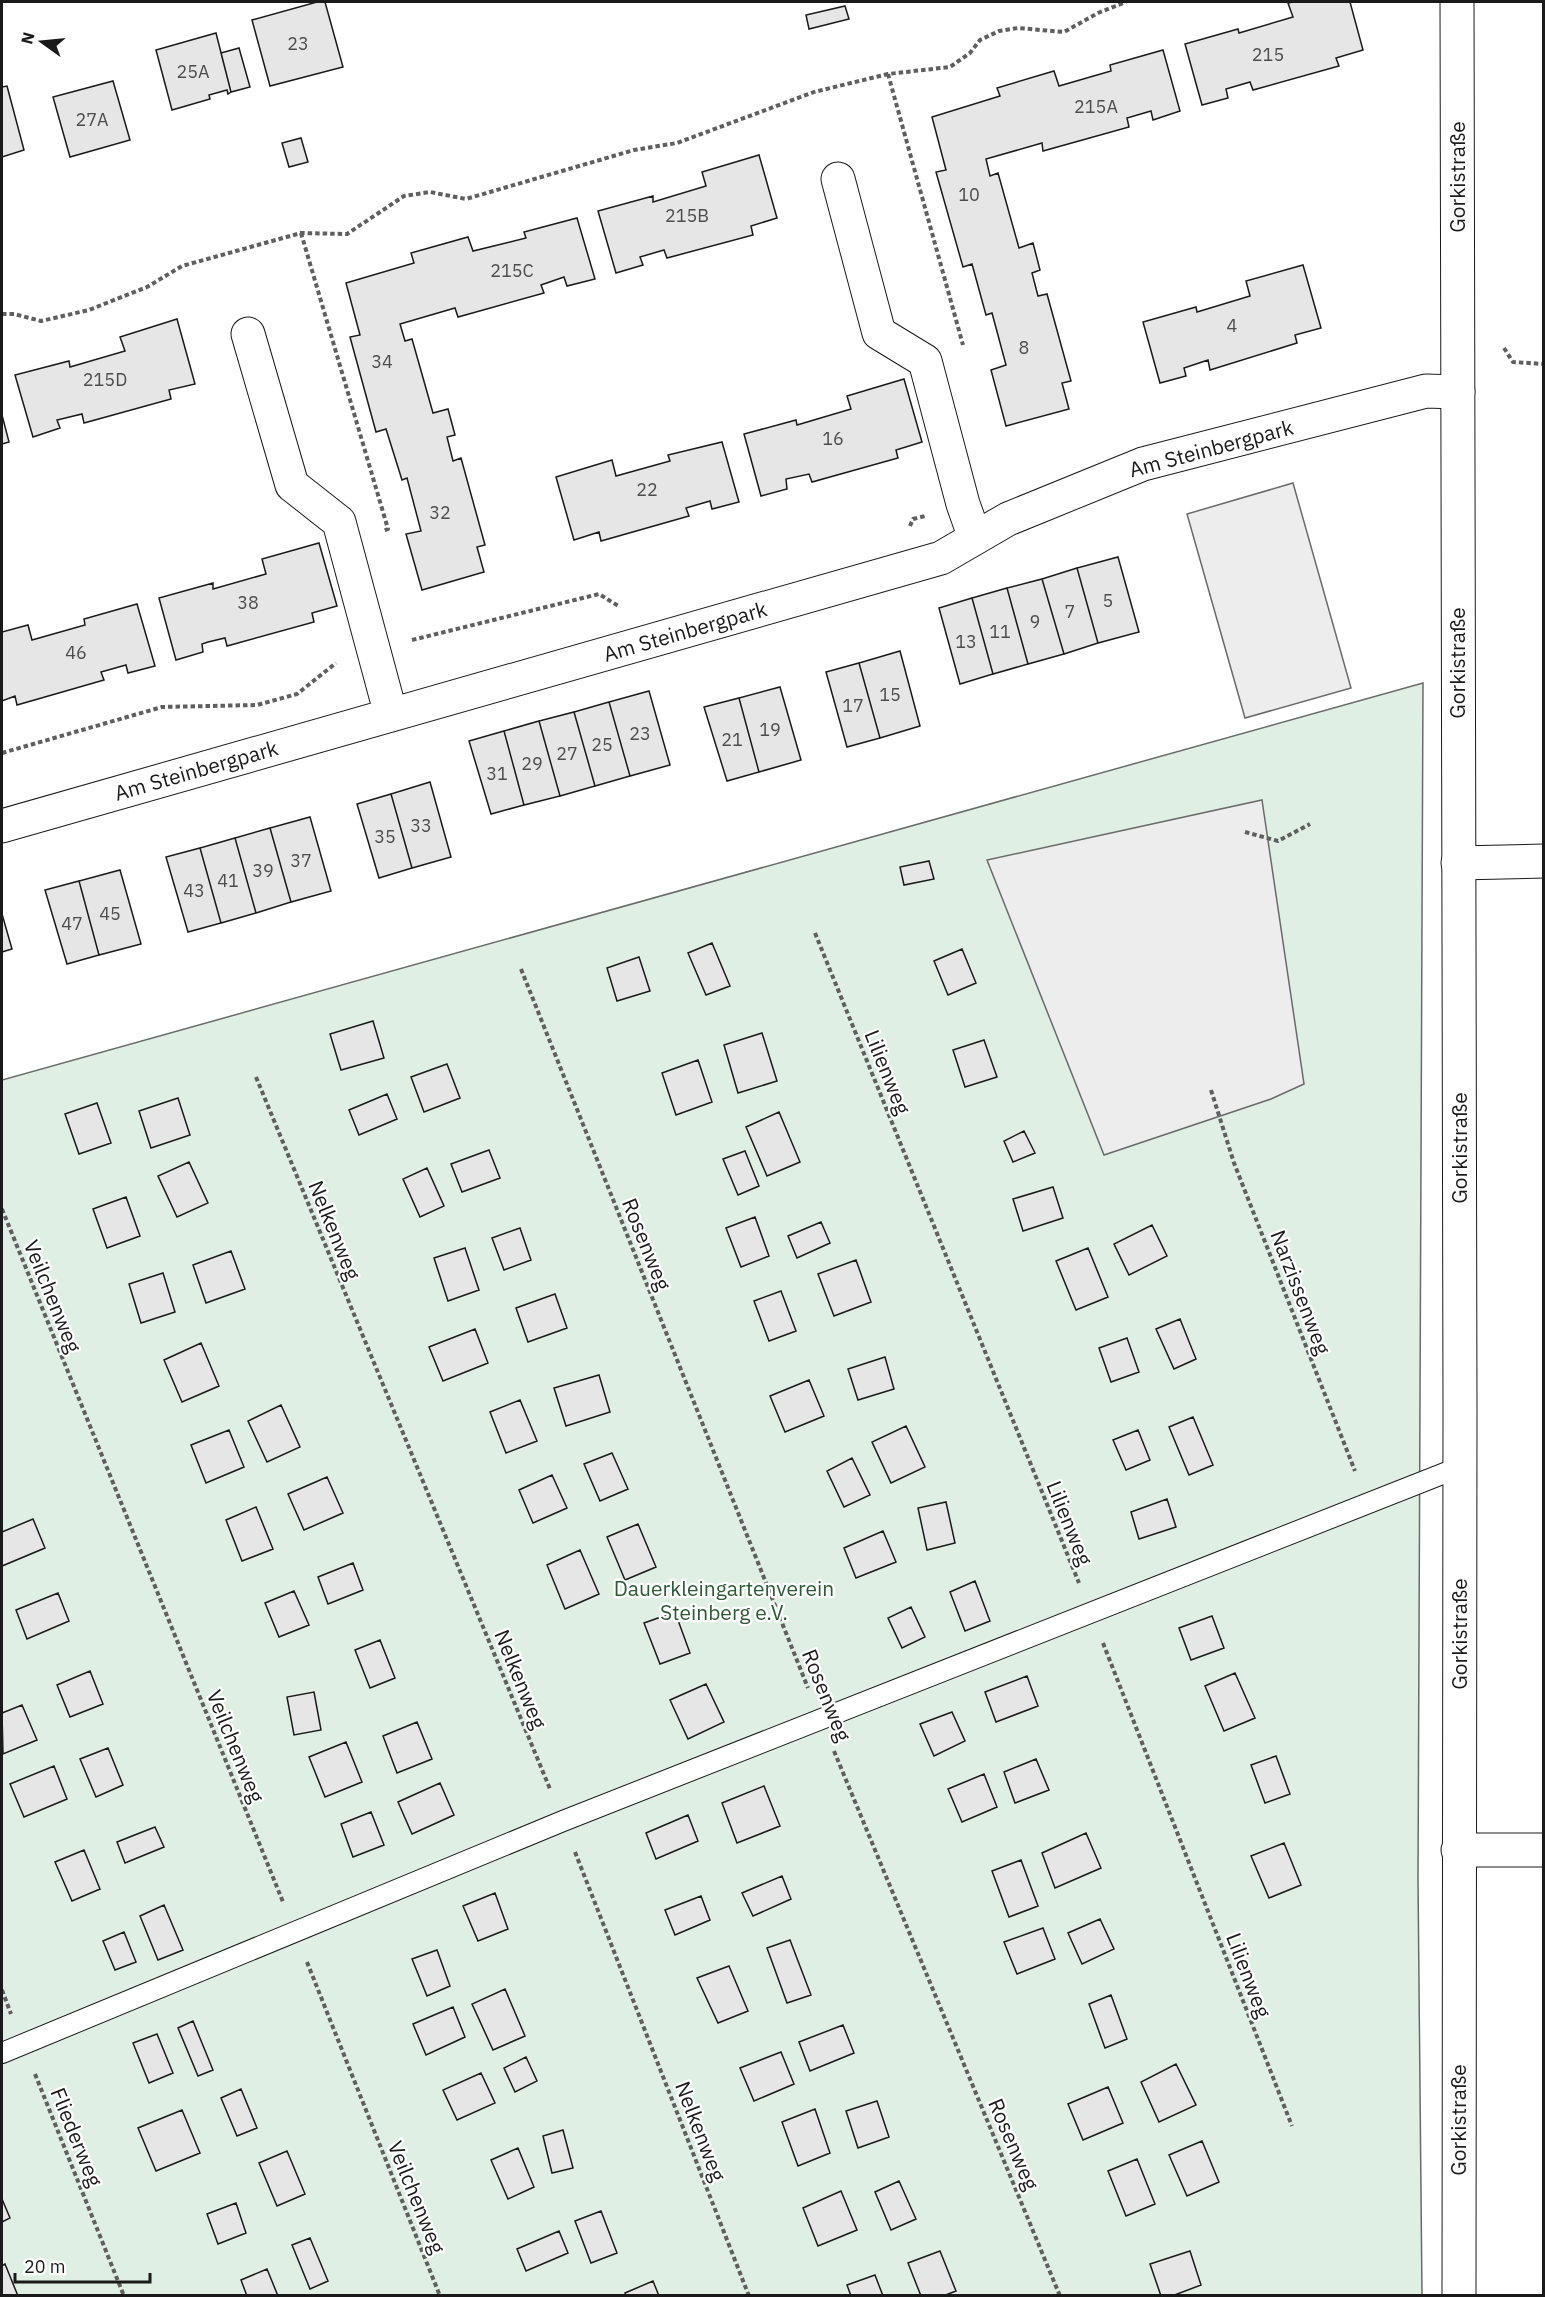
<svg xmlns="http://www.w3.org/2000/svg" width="1545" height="2297" font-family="'IBM Plex Sans',sans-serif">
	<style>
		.green { fill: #e0efe3; stroke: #6a6a6a; stroke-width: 1.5 }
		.parking { fill: #ededed; stroke: #6a6a6a; stroke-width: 1.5 }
		.building { fill: #e6e6e6; stroke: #1a1a1a; stroke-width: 1.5 }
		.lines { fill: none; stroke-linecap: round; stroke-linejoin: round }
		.service-casing { stroke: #1a1a1a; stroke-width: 22 }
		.minor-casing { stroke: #1a1a1a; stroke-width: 35 }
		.secondary-casing { stroke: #1a1a1a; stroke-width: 35 }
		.path { stroke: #5f5f5f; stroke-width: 4; stroke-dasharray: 4.5 3; stroke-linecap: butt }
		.service { stroke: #fff; stroke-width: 20 }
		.minor { stroke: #fff; stroke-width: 33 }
		.secondary { stroke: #fff; stroke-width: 33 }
		.labels { text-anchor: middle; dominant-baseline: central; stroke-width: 4.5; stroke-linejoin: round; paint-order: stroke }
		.number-label { font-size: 18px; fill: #4d4d4d }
		.street-label { font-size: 21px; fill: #1a1a1a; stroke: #fff }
		.park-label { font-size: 21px; fill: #2b5a34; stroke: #fff }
	</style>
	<rect width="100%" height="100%" fill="#fff"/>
	<path class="green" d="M1423 683 1418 1880 1422 2295 2 2296V1080Z"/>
	<path class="parking" d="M1293 483 1351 688 1245 718 1187 514Z
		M1262 800 1304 1084 1271 1099 1104 1155 987 860Z"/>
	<path class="building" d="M317 2H325L343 67 270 86 252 20Z
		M1293 2H1350L1363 50 1336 58 1339 66 1253 90 1250 82 1226 89 1228 98 1202 105 1185 44 1238 29 1239 33 1293 17 1288 3Z
		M845 6 849 19 809 29 806 15Z
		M216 33 231 92 228 94 227 90 209 95 210 99 172 110 156 50Z
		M239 48 250 87 231 92 221 53Z
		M1163 50 1180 111 1153 120 1151 111 1127 118 1129 127 1043 151 1042 143 986 159 990 176 998 173 1019 248 1033 243 1040 270 1032 273 1038 296 1047 294 1071 381 1062 383 1069 409 1006 426 991 370 1006 365 992 313 986 315 972 264 963 267 936 172 946 170 932 117 1000 96 997 88 1054 71 1059 86 1111 71 1110 65Z
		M113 81 130 140 70 157 53 97Z
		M7 86 24 150 2 157V87Z
		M301 138 308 162 289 167 282 143Z
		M759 155 777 218 751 226 753 235 667 258 664 250 640 257 643 265 616 273 598 211 653 196V202L706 186 702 172Z
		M577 218 595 279 567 286 564 277 541 285 544 293 458 317 455 308 400 324 405 341 412 339 433 413 448 409 455 435 447 437 453 461 461 458 485 545 477 547 484 572 422 590 406 534 421 531 407 478 402 480 386 429 376 432 350 337 360 335 346 283 414 263 411 253 468 237 473 251 526 238 524 232Z
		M1303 265 1321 328 1295 335 1297 343 1210 370 1208 360 1184 368 1186 376 1160 383 1143 322 1196 307 1197 312 1250 296 1246 281Z
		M177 319 195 384 169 390 171 399 84 423 82 414 57 420 60 428 33 437 15 375 69 361 70 367 125 351 120 337Z
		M904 379 922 442 896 450 898 458 812 482 809 474 786 479 787 489 761 496 744 434 796 420 797 425 851 409 847 396Z
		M2 415 9 442 2 444Z
		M722 442 739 502 712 509 710 501 686 508 689 516 601 541 599 532 574 540 556 477 612 460 616 476 670 461 668 455Z
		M319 543 337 606 312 613 314 622 227 646 225 638 208 642 202 644 203 652 176 660 159 598 213 583V589L266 574 262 559Z
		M1118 557 1139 632 1098 643 1077 568Z
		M1077 568 1098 643 1064 654 1042 579Z
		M1042 579 1064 654 1028 664 1007 588Z
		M1007 588 1028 664 993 674 972 598Z
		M972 598 993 674 960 684 939 608Z
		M137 604 155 666 128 673 126 665 101 672 104 680 17 705 15 696 2 701V632L28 625 32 640 85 625 84 619Z
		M900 651 920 726 880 738 859 663Z
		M859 663 880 738 847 747 826 672Z
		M780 687 801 760 759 772 739 698Z
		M649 691 670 765 630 776 609 702Z
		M739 698 759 772 727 781 704 707Z
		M609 702 630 776 595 786 574 712Z
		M574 712 595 786 560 796 539 721Z
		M539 721 560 796 524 805 504 731Z
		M504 731 524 805 491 814 469 741Z
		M430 782 451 857 412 868 391 794Z
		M391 794 412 868 379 878 357 804Z
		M310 817 331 891 291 902 270 828Z
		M270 828 291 902 256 913 235 838Z
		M235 838 256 913 221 923 200 848Z
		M200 848 221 923 188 932 166 857Z
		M929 861 934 879 904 885 900 867Z
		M120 870 141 944 99 955 79 881Z
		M79 881 99 955 67 964 45 890Z
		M2 914 12 949 2 952Z
		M712 943 730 986 706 995 688 953Z
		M962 949 976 983 948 995 934 961Z
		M639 957 650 991 617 1001 607 968Z
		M373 1021 384 1058 341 1070 330 1034Z
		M762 1033 777 1081 738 1093 724 1045Z
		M984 1040 997 1077 965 1087 953 1050Z
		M698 1060 712 1102 676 1115 662 1073Z
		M447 1064 460 1098 424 1112 411 1077Z
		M387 1094 397 1119 359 1135 349 1110Z
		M178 1098 190 1135 151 1148 139 1111Z
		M97 1103 111 1143 79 1154 65 1114Z
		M779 1112 800 1162 767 1176 746 1127Z
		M1024 1131 1035 1153 1013 1162 1004 1141Z
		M489 1150 500 1178 462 1192 451 1164Z
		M745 1151 759 1186 738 1195 723 1159Z
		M189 1162 208 1203 177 1217 158 1176Z
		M427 1168 444 1206 420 1217 403 1179Z
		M1053 1187 1063 1218 1023 1231 1013 1199Z
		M126 1197 140 1236 107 1248 93 1209Z
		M755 1217 769 1256 741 1267 726 1228Z
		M821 1222 830 1243 797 1258 788 1236Z
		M1152 1225 1167 1256 1129 1275 1114 1244Z
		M520 1228 531 1260 504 1270 492 1238Z
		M465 1248 479 1290 448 1301 434 1258Z
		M1088 1248 1108 1297 1076 1310 1056 1261Z
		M231 1251 245 1289 206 1303 193 1265Z
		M856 1260 871 1302 834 1316 818 1274Z
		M163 1273 175 1312 141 1323 129 1284Z
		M781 1291 796 1331 769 1341 754 1301Z
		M555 1294 567 1328 528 1342 516 1308Z
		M1180 1319 1196 1359 1174 1369 1156 1329Z
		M475 1329 488 1363 443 1381 429 1347Z
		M1127 1338 1139 1372 1111 1382 1099 1348Z
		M201 1343 219 1386 182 1402 164 1360Z
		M885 1357 894 1389 858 1400 848 1369Z
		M599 1375 610 1412 566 1426 554 1388Z
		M809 1380 824 1416 785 1432 770 1396Z
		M520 1400 537 1441 506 1453 490 1412Z
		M281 1405 300 1447 267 1462 248 1421Z
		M1193 1417 1213 1465 1189 1475 1169 1427Z
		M906 1426 925 1467 891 1483 872 1442Z
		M229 1430 244 1467 206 1483 191 1445Z
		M1138 1430 1150 1460 1126 1470 1113 1440Z
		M612 1453 628 1489 600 1501 584 1464Z
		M852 1458 870 1495 844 1507 827 1471Z
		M552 1475 567 1508 533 1523 519 1490Z
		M327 1477 343 1513 304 1530 288 1494Z
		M1167 1499 1176 1527 1139 1539 1131 1512Z
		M946 1502 955 1543 927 1550 918 1508Z
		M256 1507 273 1549 242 1561 226 1520Z
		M33 1519 45 1548 2 1566V1532Z
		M638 1524 656 1567 625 1580 607 1537Z
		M883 1531 896 1562 856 1578 844 1548Z
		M580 1550 599 1594 565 1609 547 1565Z
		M353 1563 363 1590 328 1604 318 1577Z
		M975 1581 990 1621 965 1631 950 1592Z
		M294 1591 309 1625 279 1637 265 1603Z
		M58 1593 69 1621 27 1639 16 1610Z
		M911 1607 925 1637 902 1648 888 1618Z
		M675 1612 690 1653 660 1664 644 1623Z
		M1212 1616 1224 1648 1191 1660 1179 1628Z
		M380 1640 395 1678 370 1688 355 1650Z
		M90 1671 103 1704 70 1717 57 1685Z
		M1235 1673 1255 1718 1224 1731 1205 1686Z
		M1027 1676 1038 1706 996 1722 985 1692Z
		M706 1684 724 1722 688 1739 670 1700Z
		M314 1692 321 1730 294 1735 287 1697Z
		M22 1705 37 1740 3 1754 2 1713Z
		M952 1712 965 1741 934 1756 920 1724Z
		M417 1722 432 1759 397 1773 383 1736Z
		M346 1742 362 1782 325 1797 309 1757Z
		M108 1748 123 1785 96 1797 80 1759Z
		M1276 1756 1290 1794 1265 1803 1251 1765Z
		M1036 1759 1049 1790 1015 1803 1004 1772Z
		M54 1766 67 1799 24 1817 10 1784Z
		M984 1774 997 1807 962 1822 948 1789Z
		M440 1783 454 1815 412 1834 398 1802Z
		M764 1786 780 1826 737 1843 722 1803Z
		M371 1812 384 1845 353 1857 341 1824Z
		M688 1815 698 1841 656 1859 646 1833Z
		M155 1827 164 1847 125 1863 117 1842Z
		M1086 1833 1101 1868 1055 1888 1042 1853Z
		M1284 1843 1301 1885 1269 1898 1251 1856Z
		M84 1850 100 1889 72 1901 55 1862Z
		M1021 1860 1038 1906 1009 1917 992 1871Z
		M782 1876 791 1899 753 1916 742 1893Z
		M495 1893 508 1929 478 1941 463 1906Z
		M701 1896 710 1920 675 1935 665 1910Z
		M164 1905 183 1950 158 1960 140 1916Z
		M1100 1919 1114 1949 1082 1964 1068 1933Z
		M1043 1928 1055 1959 1017 1974 1004 1942Z
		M124 1932 136 1962 115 1970 103 1941Z
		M790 1940 811 1995 787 2003 767 1948Z
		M437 1950 450 1986 427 1996 412 1959Z
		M729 1966 748 2011 718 2023 697 1978Z
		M505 1989 525 2036 493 2050 472 2004Z
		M1111 1995 1127 2039 1105 2048 1089 2004Z
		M453 2007 465 2037 426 2055 413 2024Z
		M193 2021 213 2070 198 2076 178 2028Z
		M843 2025 854 2053 810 2071 799 2042Z
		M157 2034 173 2073 149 2083 133 2043Z
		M781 2052 794 2084 754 2101 740 2068Z
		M526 2057 537 2081 515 2092 504 2068Z
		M1176 2064 1196 2105 1159 2122 1141 2082Z
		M481 2073 495 2103 457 2120 443 2090Z
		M1108 2087 1123 2123 1083 2140 1068 2104Z
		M241 2089 257 2128 237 2136 221 2098Z
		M877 2101 889 2137 858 2148 846 2111Z
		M815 2109 830 2153 798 2166 782 2122Z
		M182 2110 200 2153 156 2171 138 2128Z
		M563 2130 573 2168 552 2173 543 2136Z
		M1202 2141 1219 2182 1187 2196 1169 2155Z
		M518 2148 534 2187 508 2199 491 2160Z
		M287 2151 305 2194 277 2206 259 2163Z
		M1137 2159 1155 2204 1126 2216 1108 2171Z
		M899 2181 916 2219 891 2230 875 2192Z
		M841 2191 857 2230 818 2246 803 2208Z
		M2 2199 10 2218 2 2222Z
		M236 2203 246 2233 218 2244 207 2214Z
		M601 2211 617 2253 591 2263 575 2221Z
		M559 2231 568 2253 526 2271 517 2249Z
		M310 2238 328 2281 310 2289 292 2245Z
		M940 2251 956 2291 943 2296H921L908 2263Z
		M1190 2251 1201 2285 1172 2296H1161L1150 2264Z
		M5 2264 18 2296H2V2266Z
		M267 2269 278 2296H247L241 2280Z
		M875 2275 883 2296H851L847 2285Z
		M653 2281 659 2296H626L625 2293Z"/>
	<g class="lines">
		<defs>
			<path id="service" d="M2 2053 563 1821 1460 1467"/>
			<path id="minor" d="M838 179 879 333 925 361 963 504 975 538
				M248 334 292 485 339 522 391 715
				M2 826 941 558 1008 519 1143 464 1426 391 1458 392
				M1458 863 1544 861
				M1458 1850H1544"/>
			<path id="secondary" d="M1457 2 1460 1409 1459 2296"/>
		</defs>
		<use href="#service" class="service-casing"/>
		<use href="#minor" class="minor-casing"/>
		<use href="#secondary" class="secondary-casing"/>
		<path class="path" d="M888 74 963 345
			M301 233 388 529 383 531
			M2 314H14L41 321 89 310 147 287 182 266 301 233 347 234 404 196 430 192 466 199 634 150 677 143 814 92 888 74 950 67 970 53 980 40 999 31 1018 28 1064 32 1098 13 1126 2
			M1504 348 1513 362 1544 364
			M910 526 913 519 925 516
			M412 640 599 594 620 607
			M2 753 162 707 257 705 297 694 336 663
			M1245 832 1278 841 1310 824
			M815 933 1079 1583
			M521 969 808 1688
			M256 1077 550 1789
			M1211 1090 1234 1163 1355 1471
			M2 1209 283 1902
			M1103 1643 1292 2126
			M834 1751 1060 2296
			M575 1852 749 2296
			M307 1962 440 2296
			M2 1990 11 2014
			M35 2074 124 2296"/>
		<use href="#service" class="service"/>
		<use href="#minor" class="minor"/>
		<use href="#secondary" class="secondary"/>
	</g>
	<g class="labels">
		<g class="number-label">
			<text x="298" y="43">23</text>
			<text x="1268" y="54">215</text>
			<text x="193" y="71">25A</text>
			<text x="1096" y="106">215A</text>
			<text x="92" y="119">27A</text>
			<text x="969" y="194">10</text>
			<text x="687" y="215">215B</text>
			<text x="512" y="270">215C</text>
			<text x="1232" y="325">4</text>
			<text x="1024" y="347">8</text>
			<text x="382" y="361">34</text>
			<text x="105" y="379">215D</text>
			<text x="833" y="438">16</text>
			<text x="647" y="489">22</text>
			<text x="440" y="512">32</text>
			<text x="1108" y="600">5</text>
			<text x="248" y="602">38</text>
			<text x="1070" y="611">7</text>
			<text x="1035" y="621">9</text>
			<text x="1000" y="631">11</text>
			<text x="966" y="641">13</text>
			<text x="76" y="652">46</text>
			<text x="890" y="694">15</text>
			<text x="853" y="705">17</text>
			<text x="770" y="729">19</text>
			<text x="640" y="733">23</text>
			<text x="732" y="739">21</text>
			<text x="602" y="744">25</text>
			<text x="567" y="753">27</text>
			<text x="532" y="763">29</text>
			<text x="497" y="773">31</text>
			<text x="421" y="825">33</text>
			<text x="385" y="836">35</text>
			<text x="301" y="860">37</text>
			<text x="263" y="870">39</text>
			<text x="228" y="880">41</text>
			<text x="194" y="890">43</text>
			<text x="110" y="913">45</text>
			<text x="72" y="923">47</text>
		</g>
		<g class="street-label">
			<text transform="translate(1457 177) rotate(-90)">Gorkistraße</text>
			<text transform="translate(1211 448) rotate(-15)">Am Steinbergpark</text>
			<text transform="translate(685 631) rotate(-16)">Am Steinbergpark</text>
			<text transform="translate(1457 663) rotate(-90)">Gorkistraße</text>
			<text transform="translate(196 770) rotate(-16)">Am Steinbergpark</text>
			<text transform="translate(888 1072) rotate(68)">Lilienweg</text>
			<text transform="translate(1459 1148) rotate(-90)">Gorkistraße</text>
			<text transform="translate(335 1230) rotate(68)">Nelkenweg</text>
			<text transform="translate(647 1244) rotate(68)">Rosenweg</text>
			<text transform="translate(1301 1292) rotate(69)">Narzissenweg</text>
			<text transform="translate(53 1296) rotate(68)">Veilchenweg</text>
			<text transform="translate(1070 1523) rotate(68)">Lilienweg</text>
			<text transform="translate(1459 1634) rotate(-90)">Gorkistraße</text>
			<text transform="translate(521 1679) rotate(68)">Nelkenweg</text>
			<text transform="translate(827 1695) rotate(68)">Rosenweg</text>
			<text transform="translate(236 1746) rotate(68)">Veilchenweg</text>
			<text transform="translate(1249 1975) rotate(69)">Lilienweg</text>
			<text transform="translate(1458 2120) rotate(-90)">Gorkistraße</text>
			<text transform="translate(701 2131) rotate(69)">Nelkenweg</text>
			<text transform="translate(77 2137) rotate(68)">Fliederweg</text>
			<text transform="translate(1014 2144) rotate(67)">Rosenweg</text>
			<text transform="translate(417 2197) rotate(68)">Veilchenweg</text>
		</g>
		<g class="park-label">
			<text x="724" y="1588">Dauerkleingartenverein<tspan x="724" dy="24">Steinberg e.V.</tspan></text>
		</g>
	</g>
	<rect width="1545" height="2297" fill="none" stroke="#1a1a1a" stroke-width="6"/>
	<g transform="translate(42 42) rotate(285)" stroke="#ffffff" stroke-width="4.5" paint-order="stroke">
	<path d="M0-4.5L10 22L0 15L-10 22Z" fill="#1a1a1a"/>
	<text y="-9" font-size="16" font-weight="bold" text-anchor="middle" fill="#1a1a1a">N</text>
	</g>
	<path d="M15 2273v9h135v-9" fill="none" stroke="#1a1a1a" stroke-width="3"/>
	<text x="24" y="2273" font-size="18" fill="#1a1a1a" stroke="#ffffff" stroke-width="4.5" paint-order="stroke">20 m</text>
</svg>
